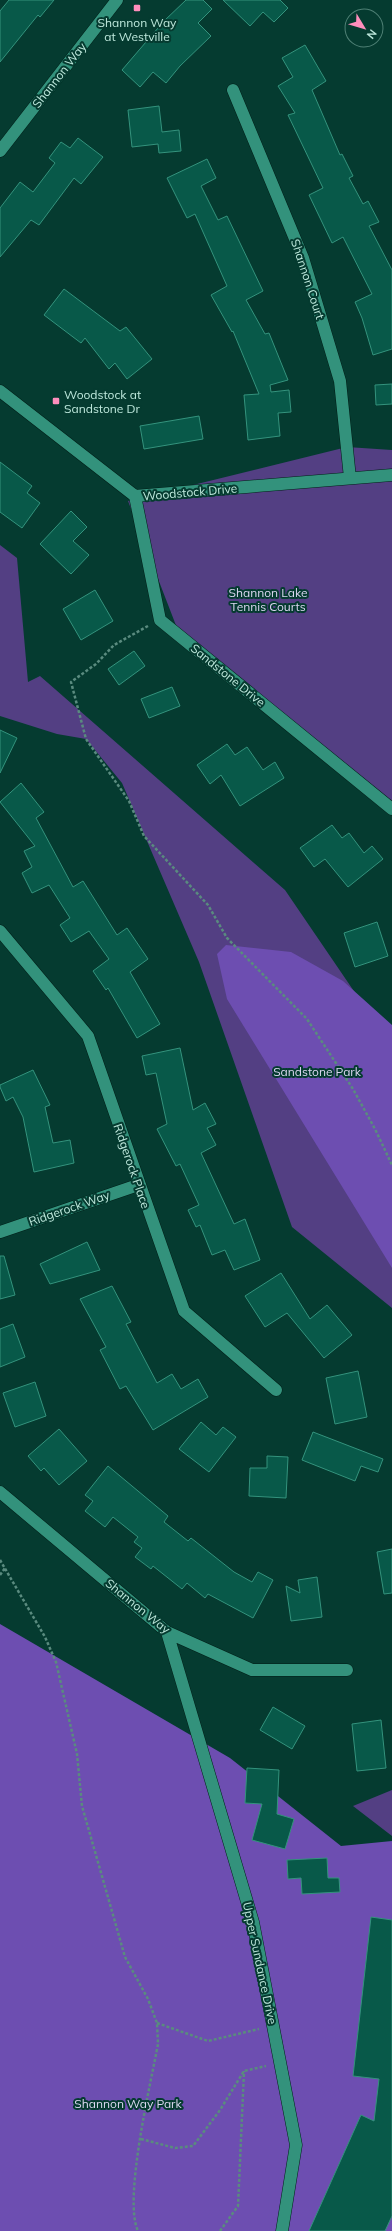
<svg xmlns="http://www.w3.org/2000/svg" width="392" height="2231" font-family="Mulish,sans-serif">
	<style>
		.green { fill: #533f83 }
		.forest { fill: #6d4eb1 }
		.building { fill: #085949; stroke: #34937d }
		.lines { fill: none; stroke-linecap: round; stroke-linejoin: round }
		.minor-casing { stroke: #021f18; stroke-width: 13 }
		.path { stroke: #5a8b7f; stroke-width: 2.5; stroke-dasharray: 3 2; stroke-linecap: butt }
		.minor { stroke: #33927c; stroke-width: 12 }
		.poi-dot { fill: #fe8ebc; stroke: #053b30; stroke-width: 1.5 }
		.labels { text-anchor: middle; dominant-baseline: central; stroke-width: 4; stroke-linejoin: round; paint-order: stroke }
		.poi-label { font-size: 12px; fill: #bee8dc; stroke: #053b30 }
		.street-label { font-size: 12px; fill: #bee8dc; stroke: #053b30 }
		.park-label { font-size: 12px; fill: #ddd8f2; stroke: #053b30 }
	</style>
	<rect width="100%" height="100%" fill="#053b30"/>
	<path class="green" d="M347 447 392 450V808L177 628 128 501Z
		M0 545 17 558 28 682 40 676 285 890 392 1047V1308L292 1227 199 962 122 783 86 739 57 734 0 716Z
		M392 1790V1836L353 1806Z"/>
	<path class="forest" d="M226 945 291 952 343 981 392 1025V1268L227 999 217 954Z
		M0 1624 230 1758 341 1846 392 1841V2231H0Z"/>
	<path class="building" d="M9 0H54L40 17 38 15 0 62V11Z
		M186 0H203L212 9 198 23 211 36 180 66 166 83 153 72 140 87 122 70 164 21Z
		M223 0H280L288 8 274 22 263 12 250 26Z
		M305 45 326 81 312 90 340 155 342 154 353 176 349 178 363 204 368 201 379 222 369 226 392 270V349L373 355 362 318 355 302 372 294 343 237 332 243 309 195 323 188 288 115 295 113 278 86 293 77 282 58Z
		M159 106 162 132 179 130 181 151 159 153 158 144 132 147 128 110Z
		M78 138 103 157 81 184 74 178 39 225 31 220 0 257V208L20 182 33 192 55 163 49 158 61 142 70 148Z
		M207 159 216 178 201 186 218 220 227 216 263 291 246 300 265 334 269 333 288 380 270 385 271 392 289 390 291 412 278 413 280 436 248 440 244 395 259 394 233 331 232 332 211 295 227 286 195 214 187 218 167 178Z
		M64 289 120 331 126 327 152 359 127 379 115 363 109 369 85 338 81 343 44 315Z
		M392 384V404L376 405 375 385Z
		M199 416 203 439 144 449 140 426Z
		M0 462 32 486 27 493 40 503 22 528 0 512Z
		M71 511 87 527 73 541 89 555 71 574 40 544Z
		M95 590 113 621 81 640 63 609Z
		M134 651 145 666 119 685 108 669Z
		M172 687 180 706 149 718 141 699Z
		M0 730 17 738 0 773Z
		M227 744 235 755 247 747 263 770 275 762 284 778 240 806 221 775 210 784 197 765Z
		M21 783 44 812 36 818 73 887 83 881 117 935 127 928 148 959 130 972 160 1024 137 1038 108 988 106 990 93 971 109 959 89 931 71 942 60 925 70 918 49 885 32 893 22 873 32 867 24 851 35 846 0 802Z
		M332 825 342 838 349 833 364 853 372 846 383 859 348 887 325 859 314 867 300 848Z
		M377 922 388 956 355 967 344 933Z
		M180 1048 193 1110 205 1103 216 1124 207 1128 216 1145 201 1153 234 1224 245 1219 260 1260 234 1270 225 1250 212 1255 200 1225 196 1227 188 1210 199 1205 180 1164 176 1166 157 1129 167 1124 156 1073 146 1075 142 1056Z
		M33 1070 50 1105 45 1107 53 1143 70 1140 74 1163 34 1172 23 1117 13 1097 6 1101 0 1087V1085Z
		M87 1242 100 1270 50 1284 40 1264Z
		M0 1256H4L15 1295 0 1299Z
		M281 1273 310 1319 327 1305 352 1335 324 1358 287 1313 265 1327 245 1296Z
		M112 1286 131 1322 126 1324 157 1383 172 1374 181 1389 198 1379 208 1397 153 1430 126 1386 120 1389 100 1350 106 1347 80 1299Z
		M13 1324 25 1357 0 1367V1329Z
		M358 1371 367 1417 335 1424 326 1378Z
		M35 1382 46 1416 15 1427 3 1393Z
		M201 1422 216 1435 223 1427 236 1437 209 1472 179 1449Z
		M59 1429 87 1461 59 1485 44 1468 41 1471 28 1456Z
		M313 1432 383 1459 378 1472 361 1466 355 1481 302 1460Z
		M267 1456 288 1457 286 1498 249 1496 250 1468H267Z
		M108 1466 168 1516 164 1522 188 1541 191 1538 234 1572 252 1582 258 1572 273 1580 253 1618 208 1594 205 1598 187 1583 182 1589 153 1566 151 1569 135 1557 142 1548 134 1542 138 1537 113 1517 105 1527 85 1511 93 1501 85 1495Z
		M392 1549V1593L384 1594 377 1552Z
		M317 1577 322 1617 291 1621 286 1586 300 1593 298 1580Z
		M273 1707 305 1726 292 1749 260 1730Z
		M381 1720 386 1768 357 1771 352 1724Z
		M247 1768 279 1770 277 1814 294 1819 285 1849 252 1840 262 1804 245 1803Z
		M327 1858 328 1878H339L340 1892 302 1894 301 1878 288 1879 287 1860Z
		M371 1917 392 1920V2216L385 2231H309L361 2115 374 2121 379 2079 353 2076Z"/>
	<g class="lines">
		<defs>
			<path id="minor" d="M233 90 303 258 340 381 350 478
				M0 151 117 0
				M0 391 135 496 392 475
				M135 496 160 620 392 809
				M0 931 88 1036 184 1311 276 1390
				M0 1232 138 1185
				M0 1492 167 1632 252 1670H347
				M167 1632 253 1922 296 2145 282 2231"/>
		</defs>
		<use href="#minor" class="minor-casing"/>
		<path class="path" d="M148 626 114 645 96 664 71 682 86 739 129 801 144 836 208 905 227 938 307 1019 353 1089 375 1129 392 1165
			M0 1560 45 1637 56 1662 77 1754 82 1806 125 1957 148 1999 157 2023 158 2044C151 2082 123 2200 138 2231
			M0 1575 5 1568
			M157 2023 208 2041 259 2029
			M141 2139 175 2148 193 2146 220 2110 244 2071 266 2066
			M220 2231 238 2206 244 2071"/>
		<use href="#minor" class="minor"/>
	</g>
	<g class="poi-dot">
		<rect x="133" y="4" width="8" height="8" rx="2"/>
		<rect x="52" y="397" width="8" height="8" rx="2"/>
	</g>
	<g class="labels">
		<g class="poi-label">
			<text x="137" y="22">Shannon Way<tspan x="137" dy="14">at Westville</tspan></text>
			<text x="64" y="394" text-anchor="start">Woodstock at<tspan x="64" dy="14">Sandstone Dr</tspan></text>
		</g>
		<g class="street-label">
			<text transform="translate(59 75) rotate(-52)">Shannon Way</text>
			<text transform="translate(308 279) rotate(72)">Shannon Court</text>
			<text transform="translate(190 492) rotate(-5)">Woodstock Drive</text>
			<text transform="translate(228 675) rotate(39)">Sandstone Drive</text>
			<text transform="translate(132 1166) rotate(71)">Ridgerock Place</text>
			<text transform="translate(69 1208) rotate(-19)">Ridgerock Way</text>
			<text transform="translate(138 1606) rotate(39)">Shannon Way</text>
			<text transform="translate(260 1963) rotate(78)">Upper Sundance Drive</text>
		</g>
		<g class="park-label">
			<text x="268" y="592">Shannon Lake<tspan x="268" dy="14">Tennis Courts</tspan></text>
			<text x="317" y="1071">Sandstone Park</text>
			<text x="128" y="2103">Shannon Way Park</text>
		</g>
	</g>
	<g transform="translate(364 28) rotate(128)"><circle r="19" fill="#053b30" stroke="#4f8075"/>
	<path d="M0-3L7 15L0 10L-7 15Z" fill="#fe8ebc"/>
	<text y="-6" font-size="11" font-weight="bold" text-anchor="middle" fill="#bee8dc">N</text>
	</g>
</svg>
